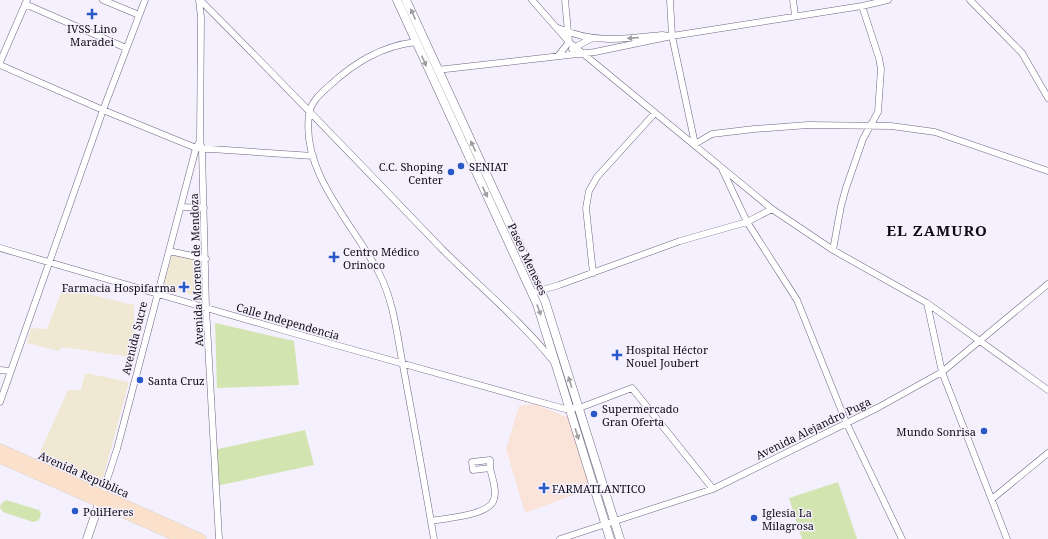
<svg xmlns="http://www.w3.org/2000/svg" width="1048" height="539" font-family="'Noto Serif',serif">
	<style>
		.commercial { fill: #f1e8d3 }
		.industrial { fill: #fae3d8 }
		.green { fill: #d2e5b1 }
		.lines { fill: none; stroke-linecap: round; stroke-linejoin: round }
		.minor-casing { stroke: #6f6480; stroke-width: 7 }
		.tertiary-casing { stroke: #6f6480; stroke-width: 9 }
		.primary-casing { stroke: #d4d3d5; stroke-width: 11 }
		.minor { stroke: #fff; stroke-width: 6 }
		.tertiary { stroke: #fff; stroke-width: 8 }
		.primary { stroke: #fbe1cb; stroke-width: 10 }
		.oneway { fill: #9f9da1 }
		.poi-dot { fill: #2959c7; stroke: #f5f0fd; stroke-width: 1.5 }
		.labels { text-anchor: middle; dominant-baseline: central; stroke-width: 3; stroke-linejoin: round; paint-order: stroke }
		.poi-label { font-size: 11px; fill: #0f0b15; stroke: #f5f0fd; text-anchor: start }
		.street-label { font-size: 11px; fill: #0f0b15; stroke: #f5f0fd }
		.district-label { font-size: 15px; font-weight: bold; letter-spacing: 1px; fill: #0f0b15; stroke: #f5f0fd }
	</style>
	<rect width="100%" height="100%" fill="#f5f0fd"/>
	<path class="commercial" d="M172 255 202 262 203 298 163 287Z
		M63 288 134 305V330L136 333 132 357 62 347 59 351 27 343 31 328 47 329Z
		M85 373 129 382 103 478 97 480 42 457 40 452 68 390H81Z"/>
	<path class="industrial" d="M535 404 569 418 592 488 525 513 506 449 519 406Z"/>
	<path class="green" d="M215 323 294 341 299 385 217 388Z
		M305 430 314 465 216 486 214 450Z
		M838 482 857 539H802L789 498Z
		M6 500 39 510 41 514 40 518 37 521 33 522 3 512 0 508 1 504Z"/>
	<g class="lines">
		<defs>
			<path id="minor" d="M103 0 139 15
				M199 0 201 17 200 141 202 150 206 308 219 539
				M200 0C282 82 362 166 443 250 480 287 521 321 554 362
				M532 0 569 42 772 209 833 250 927 303 1048 390
				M670 0 672 36 695 144 712 134 754 129 808 125 891 126 935 132 1048 171
				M793 0 795 15
				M970 0 1022 53 1048 98
				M25 4 126 48
				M558 28C595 44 623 39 662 35L670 36
				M416 42C381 46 354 63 329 86 320 94 310 103 309 115 301 173 354 225 379 273 394 302 397 335 403 366 414 424 424 481 434 539
				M572 49 592 38
				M558 56 569 42 565 0
				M0 62 27 0
				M0 65 103 110 196 148 313 156
				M437 70 595 52 672 36 862 6 888 0
				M722 169 747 222 797 300 846 422 902 539
				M181 207 204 208
				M0 248 286 331 565 409 582 407 632 388 713 489
				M833 250 841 206 846 188 863 139 878 112 881 69 879 58 862 6
				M169 251 206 259
				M593 273 586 208 589 191 597 177 654 114
				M532 293 559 285 680 241 747 222 772 209
				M927 303 942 372 1007 539
				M0 370 11 371
				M0 402 103 110 145 0
				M490 460V468L473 470 472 462Z
				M102 495 117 449 196 148 200 141
				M992 499 1048 453
				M431 521C445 518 490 516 494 499 497 490 492 477 490 468
				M560 539 713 489 879 407 942 372 1048 284"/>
			<path id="tertiary" d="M397 0 537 304 610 539
				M406 0 545 301 620 539
				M87 539 101 498"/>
			<path id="primary" d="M0 449 201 539
				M0 458 183 539"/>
		</defs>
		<use href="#minor" class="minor-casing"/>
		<use href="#tertiary" class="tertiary-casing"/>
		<use href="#primary" class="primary-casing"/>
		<use href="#minor" class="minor"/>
		<use href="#tertiary" class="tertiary"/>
		<use href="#primary" class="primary"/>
	</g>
	<defs><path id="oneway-solid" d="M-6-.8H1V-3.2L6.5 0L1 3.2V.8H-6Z"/></defs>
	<g class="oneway">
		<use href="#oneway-solid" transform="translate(413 14) rotate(-114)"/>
		<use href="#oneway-solid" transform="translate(633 38) rotate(175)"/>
		<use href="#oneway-solid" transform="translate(424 61) rotate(66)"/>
		<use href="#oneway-solid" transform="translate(473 146) rotate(-115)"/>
		<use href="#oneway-solid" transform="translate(485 192) rotate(65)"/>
		<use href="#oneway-solid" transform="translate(539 310) rotate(70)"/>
		<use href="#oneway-solid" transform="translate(570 382) rotate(-107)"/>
		<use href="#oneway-solid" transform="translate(577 434) rotate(72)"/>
	</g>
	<g class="poi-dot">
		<path d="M90 8h4v4h4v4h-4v4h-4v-4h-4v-4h4z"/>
		<circle cx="461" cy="166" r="4"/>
		<circle cx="451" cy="172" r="4"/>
		<path d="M332 251h4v4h4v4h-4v4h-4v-4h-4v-4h4z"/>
		<path d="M182 281h4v4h4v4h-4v4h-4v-4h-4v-4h4z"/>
		<path d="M615 349h4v4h4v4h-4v4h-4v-4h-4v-4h4z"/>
		<circle cx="140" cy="380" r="4"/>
		<circle cx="594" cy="414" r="4"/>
		<circle cx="984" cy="431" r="4"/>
		<path d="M542 482h4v4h4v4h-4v4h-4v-4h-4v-4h4z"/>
		<circle cx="75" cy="511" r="4"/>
		<circle cx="754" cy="518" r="4"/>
	</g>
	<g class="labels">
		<g class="poi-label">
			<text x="92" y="28" text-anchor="middle">IVSS Lino<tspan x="92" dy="13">Maradei</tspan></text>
			<text x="443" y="166" text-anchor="end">C.C. Shoping<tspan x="443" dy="13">Center</tspan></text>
			<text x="469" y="166">SENIAT</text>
			<text x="343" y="251">Centro Médico<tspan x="343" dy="13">Orinoco</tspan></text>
			<text x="176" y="287" text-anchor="end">Farmacia Hospifarma</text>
			<text x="626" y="349">Hospital Héctor<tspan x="626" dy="13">Nouel Joubert</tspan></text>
			<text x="148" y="380">Santa Cruz</text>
			<text x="602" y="408">Supermercado<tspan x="602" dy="13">Gran Oferta</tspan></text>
			<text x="976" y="431" text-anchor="end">Mundo Sonrisa</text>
			<text x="552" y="488">FARMATLANTICO</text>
			<text x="83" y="511">PoliHeres</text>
			<text x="762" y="512">Iglesia La<tspan x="762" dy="13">Milagrosa</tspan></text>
		</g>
		<g class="street-label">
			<text transform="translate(528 259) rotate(65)">Paseo Meneses</text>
			<text transform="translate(196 270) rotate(-92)">Avenida Moreno de Mendoza</text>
			<text transform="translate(288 321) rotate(16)">Calle Independencia</text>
			<text transform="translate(134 338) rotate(-76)">Avenida Sucre</text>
			<text transform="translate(813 428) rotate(-26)">Avenida Alejandro Puga</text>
			<text transform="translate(84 474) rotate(24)">Avenida República</text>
		</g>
		<g class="district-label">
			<text x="937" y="230">EL ZAMURO</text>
		</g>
	</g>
</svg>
